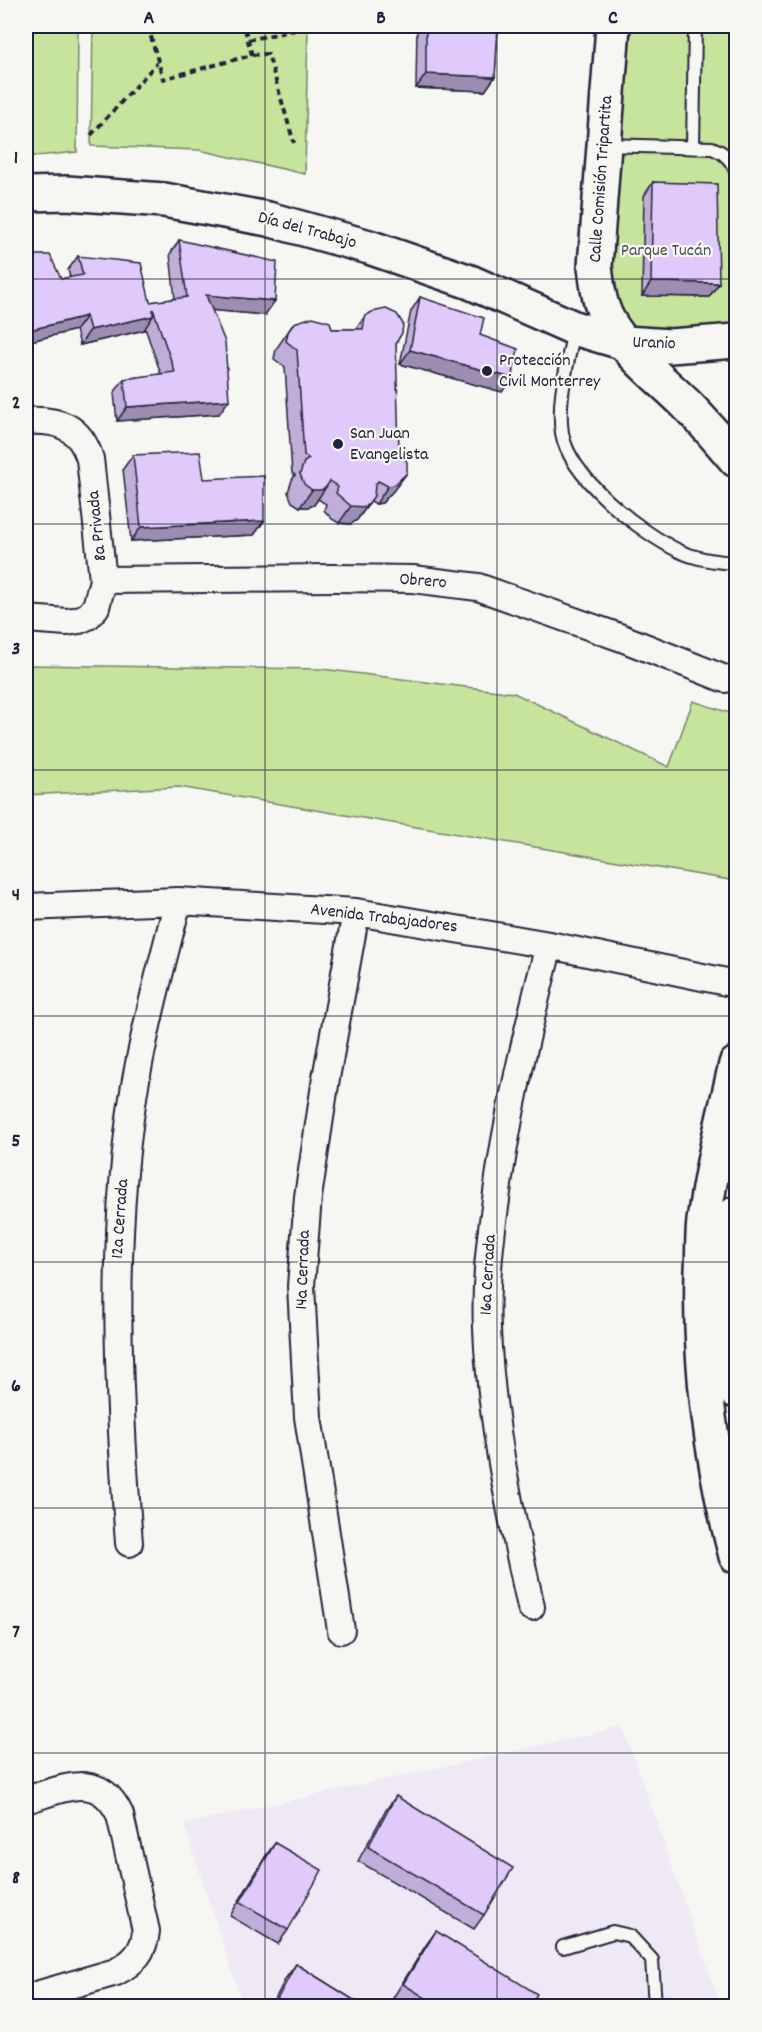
<svg xmlns="http://www.w3.org/2000/svg" width="762" height="2032" font-family="Dekko,sans-serif">
	<style>
		.built { fill: #efe9f5 }
		.green { fill: #c6e49b; stroke: #74836b; stroke-width: 1.5 }
		.lines { fill: none; stroke-linecap: round; stroke-linejoin: round }
		.lane-casing { stroke: #22223b; stroke-width: 16 }
		.street-casing { stroke: #22223b; stroke-width: 30 }
		.secondary-casing { stroke: #22223b; stroke-width: 38 }
		.path { stroke: #22223b; stroke-width: 4; stroke-dasharray: 6 4.5; stroke-linecap: butt }
		.lane { stroke: #f6f6f2; stroke-width: 12 }
		.street { stroke: #f6f6f2; stroke-width: 26 }
		.secondary { stroke: #f6f6f2; stroke-width: 33 }
		.wall { fill: #c1aed8; stroke: #22223b; stroke-width: 1.5 }
		.shaded-wall { fill: #9d8db0; stroke: #22223b; stroke-width: 1.5 }
		.building { fill: #e0cafb; stroke: #22223b; stroke-width: 1.5 }
		.grid { fill: none; stroke: #22223b; stroke-width: 1.5; stroke-opacity: 0.55 }
		.poi-dot { fill: #22223b; stroke: #f6f6f2; stroke-width: 2 }
		.labels { text-anchor: middle; dominant-baseline: central; stroke-width: 4.5; stroke-linejoin: round; paint-order: stroke }
		.street-label { font-size: 18px; fill: #22223b; stroke: #f6f6f2 }
		.park-label { font-size: 18px; fill: #4b5253; stroke: #f6f6f2 }
		.poi-label { font-size: 18px; fill: #22223b; stroke: #f6f6f2; text-anchor: start }
		.neatline { fill: none; stroke: #22223b; stroke-width: 2 }
		.grid-label { font-size: 20px; text-anchor: middle; font-weight: bold; fill: #22223b }
	</style>
	<rect width="100%" height="100%" fill="#f6f6f2"/>
	<filter id="ink" filterUnits="userSpaceOnUse"><feTurbulence type="fractalNoise" baseFrequency=".0167" numOctaves="2"/><feDisplacementMap in="SourceGraphic" scale="12" xChannelSelector="R" yChannelSelector="G"/><feConvolveMatrix kernelMatrix="1 2 1 2 8 2 1 2 1" color-interpolation-filters="sRGB"/></filter>
	<g filter="url(#ink)">
		<path class="built" d="M623 1727 721 2006H243L184 1824Z"/>
		<path class="green" d="M26 26H78L77 152 26 157Z
			M93 26H308L305 174 199 150 91 146Z
			M613 26H736V341L651 345 617 308 595 266Z
			M26 665 322 669 514 693 669 767 693 701 736 715V881L179 787 26 795Z"/>
		<g class="lines">
			<defs>
				<path id="lane" d="M604 145 712 148C725 153 731 159 736 171
					M693 147 695 26
					M574 329C568 363 557 399 562 433 569 477 640 532 679 551 696 559 717 562 736 563
					M563 1947 613 1932 630 1936 652 1960 655 2006"/>
				<path id="street" d="M26 421C58 419 80 426 90 459L103 580 96 607 88 616 79 620 67 622 26 619
					M103 580 335 578 413 579 478 587 622 638 725 679
					M26 907 178 901 356 912 549 945 736 984
					M129 1543C118 1392 110 1241 134 1091 145 1026 162 964 178 901
					M531 1607C511 1515 491 1424 487 1329 485 1289 489 1247 495 1207 506 1118 527 1032 549 945
					M341 1630 308 1417 301 1286 308 1197 326 1078 356 912
					M26 1800C63 1789 99 1769 120 1815L146 1931C144 1952 134 1962 116 1972L26 1998"/>
				<path id="secondary" d="M613 26 595 266C597 284 599 303 608 320 627 354 660 378 687 405 704 422 720 441 736 460
					M26 194 67 193 164 200 268 219 369 247 470 282 574 328 625 343 670 346 736 341
					M736 1064C724 1116 711 1168 704 1221 702 1237 703 1254 702 1271 699 1366 712 1464 736 1556
					M736 1213 733 1237 736 1391"/>
			</defs>
			<use href="#lane" class="lane-casing"/>
			<use href="#street" class="street-casing"/>
			<use href="#secondary" class="secondary-casing"/>
			<path class="path" d="M148 26 163 79 252 55 244 26
				M248 40 300 29
				M252 55 268 54 294 143
				M91 135 157 63"/>
			<use href="#lane" class="lane"/>
			<use href="#street" class="street"/>
			<use href="#secondary" class="secondary"/>
		</g>
		<path class="wall" d="M417 26H498L495 77 485 91 416 88Z
			M653 182 719 283 709 297 642 296 644 196Z
			M179 240 265 315 212 310 219 414 117 421 114 393 124 379 161 374 145 328 144 330 80 345 76 330 26 342V255L61 279 70 277 68 270 78 256 150 302 175 299 170 254Z
			M420 297 480 335 512 378 502 392 400 364 411 311Z
			M365 316 396 343 394 490 382 503 376 504 371 501 357 520 351 524 339 523 332 519 324 510 326 504 318 499 314 505 309 507H300L292 502 288 492 292 480 295 475 292 473 285 367 274 359 276 349 294 323 332 329H356Z
			M133 455 204 479 264 521 254 535 131 541 123 469Z
			M396 1796 484 1915 474 1929 358 1861 386 1810Z
			M275 1843 288 1930 278 1944 230 1916 265 1857Z
			M436 1931 529 2007H407L393 1998 426 1945Z
			M296 1964 365 2007H271L286 1978Z"/>
		<path class="shaded-wall" d="M426 74 495 77 485 91 416 88Z
			M651 282 719 283 709 297 642 296Z
			M206 295 275 301 265 315 196 309Z
			M86 316 76 330 26 342V331Z
			M153 316 144 330 80 345 90 330Z
			M410 350 512 378 502 392 400 364Z
			M229 400 219 414 117 421 127 407Z
			M407 473 394 490 382 503 376 504 388 486Z
			M326 487 314 505 309 507H300L312 490Z
			M369 503 357 520 351 524 339 523 351 506Z
			M264 521 254 535 131 541 141 527Z"/>
		<path class="building" d="M426 26H498L495 77 426 74Z
			M653 182 717 184 719 283 651 282Z
			M179 240 277 262 275 301 206 295 225 342 229 400 127 407 124 379 175 372 153 309V316L90 330 86 316 26 331V255H50L61 279 83 275 78 256 141 263 150 302 187 297Z
			M420 297 484 318 480 335 518 349 512 378 410 350Z
			M386 309 397 314 403 324 402 333 396 343 399 451 407 462V473L394 485 388 486 378 481 375 485 374 496 369 503 364 507 351 506 345 501 336 493 338 487 330 481 326 487 321 490H312L304 484 300 474 304 462 309 459 304 455 297 350 286 341 288 332 294 323 313 317 330 322 332 329H363L365 316 372 312Z
			M200 452 204 479 264 476V521L141 527 133 455Z
			M396 1796 513 1868 484 1915 368 1847Z
			M275 1843 322 1870 288 1930 240 1902Z
			M436 1931 537 1994 529 2007H440L403 1984Z
			M296 1964 365 2007H273Z"/>
	</g>
	<path class="grid" d="M265 26V2006M497 26V2006M26 279H736M26 524H736M26 770H736M26 1016H736M26 1262H736M26 1508H736M26 1753H736"/>
	<g class="poi-dot">
		<circle cx="487" cy="371" r="6"/>
		<circle cx="338" cy="444" r="6"/>
	</g>
	<g class="labels">
		<g class="street-label">
			<text transform="translate(602 179) rotate(-86)">Calle Comisión Tripartita</text>
			<text transform="translate(307 231) rotate(15)">Día del Trabajo</text>
			<text transform="translate(654 344) rotate(2)">Uranio</text>
			<text transform="translate(98 526) rotate(-96)">8a Privada</text>
			<text transform="translate(423 582) rotate(5)">Obrero</text>
			<text transform="translate(384 919) rotate(7)">Avenida Trabajadores</text>
			<text transform="translate(121 1219) rotate(-86)">12a Cerrada</text>
			<text transform="translate(304 1270) rotate(-88)">14a Cerrada</text>
			<text transform="translate(489 1275) rotate(-87)">16a Cerrada</text>
		</g>
		<g class="park-label">
			<text x="666" y="251">Parque Tucán</text>
		</g>
		<g class="poi-label">
			<text x="499" y="361">Protección<tspan x="499" dy="21">Civil Monterrey</tspan></text>
			<text x="350" y="434">San Juan<tspan x="350" dy="21">Evangelista</tspan></text>
		</g>
	</g>
	<rect width="762" height="2032" fill="none" stroke="#f6f6f2" stroke-width="66"/>
	<rect x="33" y="33" width="696" height="1966" class="neatline"/>
	<g class="grid-label">
		<text x="149" y="23">A</text>
		<text x="381" y="23">B</text>
		<text x="613" y="23">C</text>
		<text x="16" y="163">1</text>
		<text x="16" y="408">2</text>
		<text x="16" y="654">3</text>
		<text x="16" y="900">4</text>
		<text x="16" y="1146">5</text>
		<text x="16" y="1391">6</text>
		<text x="16" y="1637">7</text>
		<text x="16" y="1883">8</text>
	</g>
</svg>
